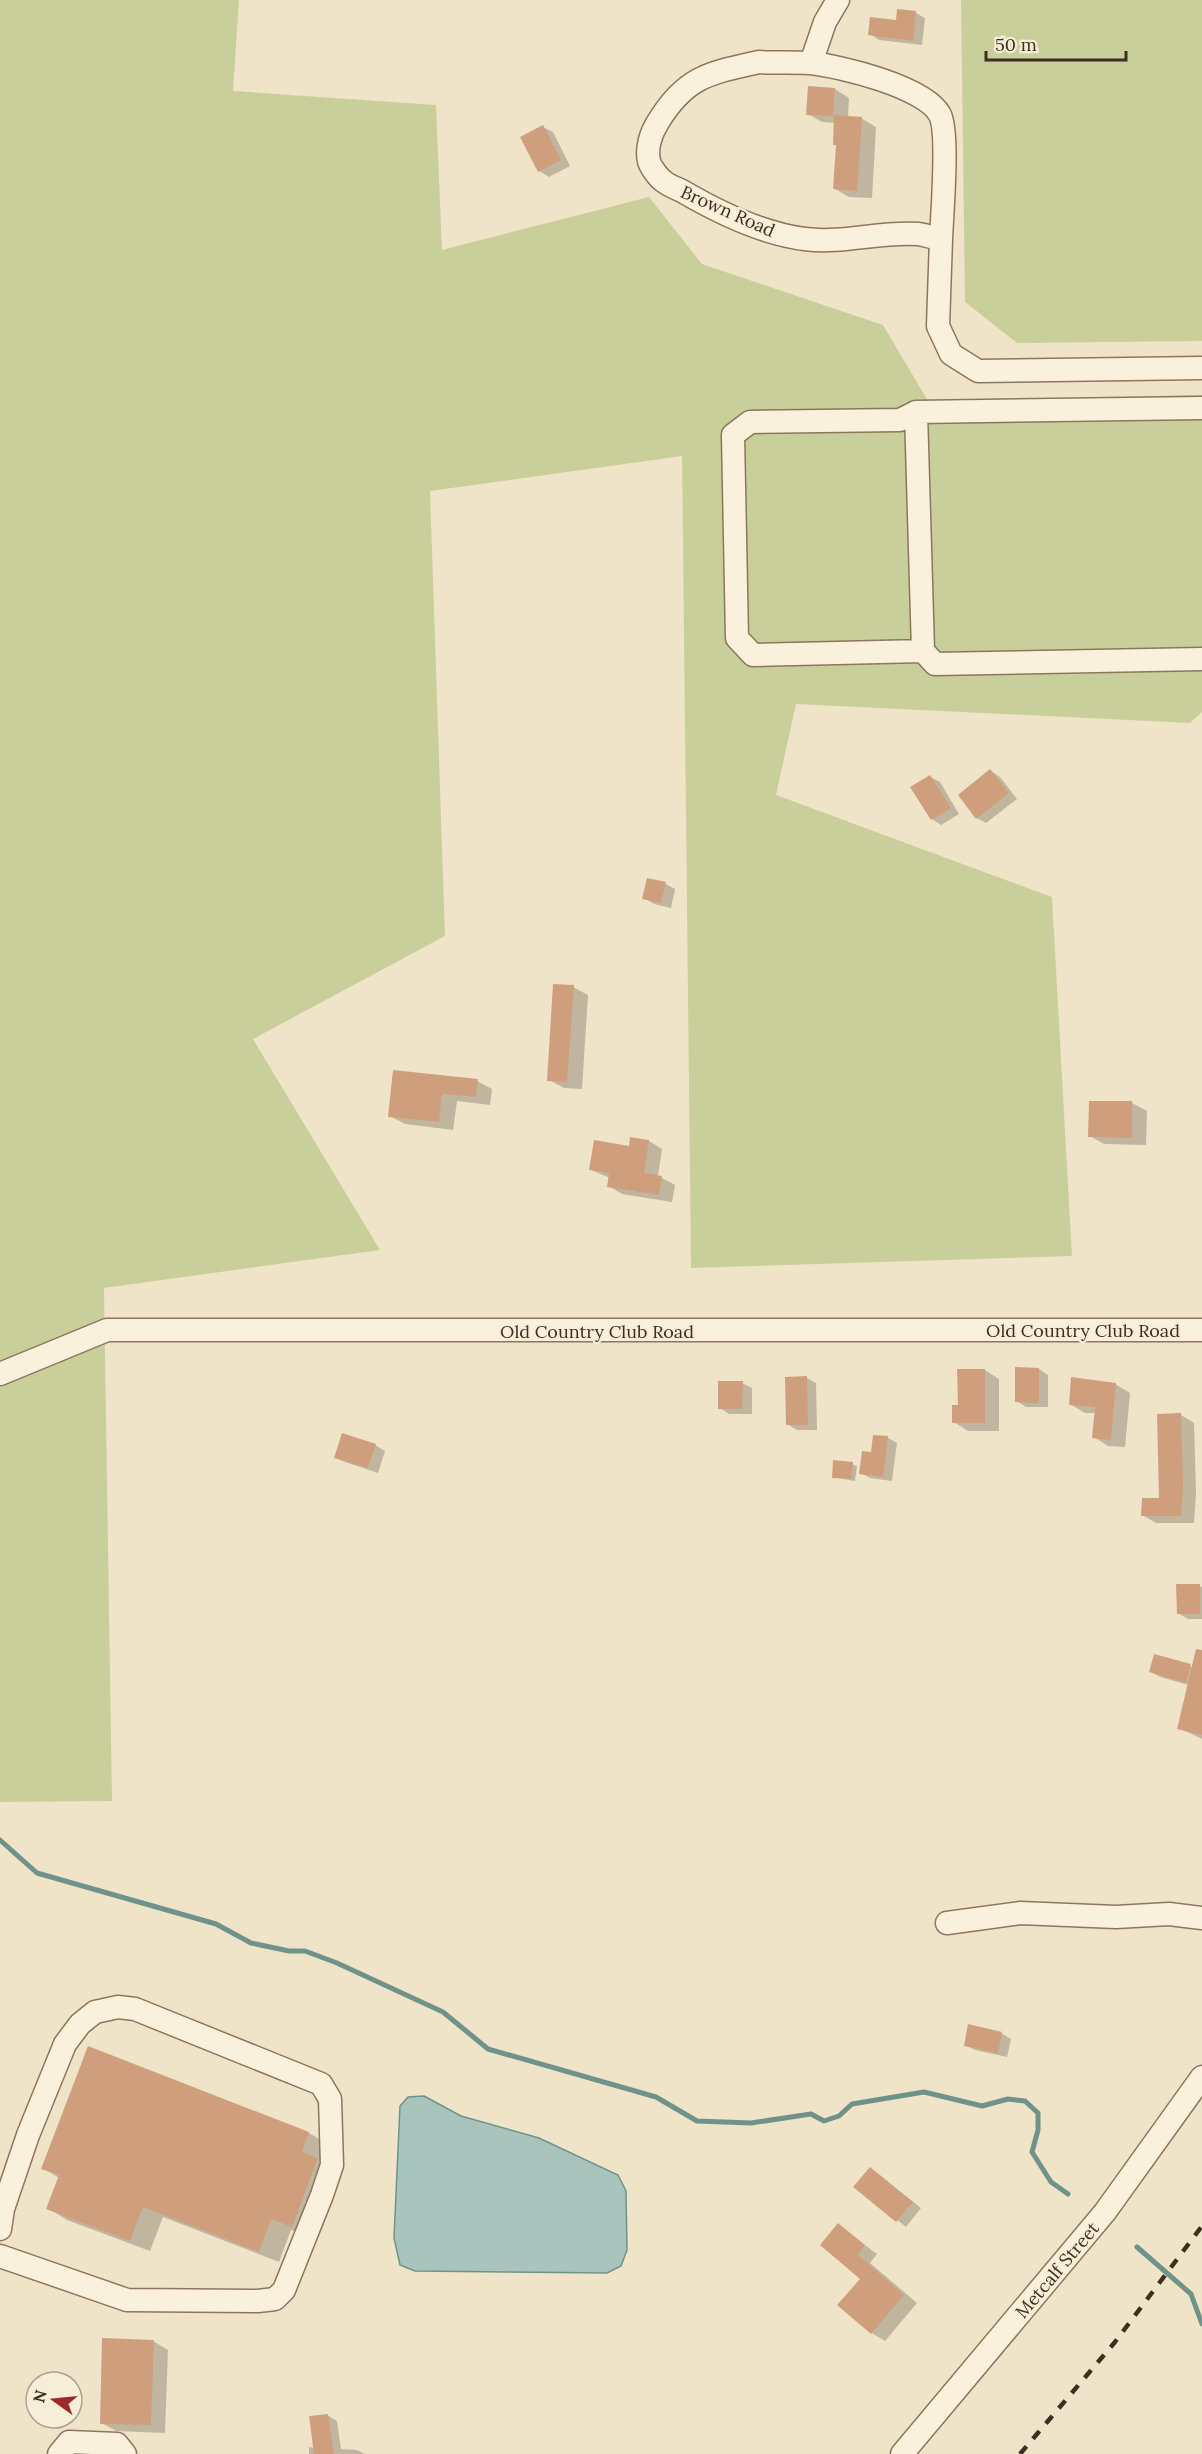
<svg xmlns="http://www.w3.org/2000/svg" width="1202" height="2454" font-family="Lora,serif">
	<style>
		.green { fill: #c9cf9b }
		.water { fill: #a9c4bc; stroke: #6f938a; stroke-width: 1.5 }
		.shadow { fill: #0003 }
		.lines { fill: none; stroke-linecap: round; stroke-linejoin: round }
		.stream { stroke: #6f938a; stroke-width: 5 }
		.building { fill: #cf9f7d }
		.minor-casing { stroke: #8d765c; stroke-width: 25 }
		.minor { stroke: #faf1dc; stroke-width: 22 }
		.rail { stroke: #3d2e20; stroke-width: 4.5; stroke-dasharray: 10 10; stroke-linecap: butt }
		.labels { text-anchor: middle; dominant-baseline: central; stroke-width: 5; stroke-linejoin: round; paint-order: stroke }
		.street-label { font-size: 18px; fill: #3d2e20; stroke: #f7eed8 }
	</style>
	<rect width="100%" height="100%" fill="#f0e4c8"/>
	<path class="green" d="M0 0H239L233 91 436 105 442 250 649 197 702 264 883 325 928 401 1202 395V712L1190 723 796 704 776 795 1052 897 1072 1256 691 1268 682 456 430 491 445 936 253 1039 380 1250 104 1288 112 1801 0 1802Z
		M961 0H1202V341L1017 343 965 302Z"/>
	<path class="water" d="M424 2096 461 2116 539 2138 618 2175 626 2191 627 2250 621 2266 607 2273 415 2271 400 2265 394 2238 400 2106 408 2097Z"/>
	<path class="shadow" d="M898 11 916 13 925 18 922 45 879 40 870 34 897 22Z
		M835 89 849 98 848 118H861L876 127 872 198 849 197 835 189 837 146 834 144 836 123 822 122 808 114Z
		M543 127 553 132 570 166 549 177 539 171Z
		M991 771 1000 777 1017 799 986 823 977 818Z
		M930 777 940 782 959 814 941 825 932 819Z
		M666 884 675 889 671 908 654 904 644 898Z
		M573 987 588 995 582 1089 564 1088 549 1080Z
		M395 1072 477 1081 492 1089 490 1105 457 1101 453 1130 405 1124 390 1116Z
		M1090 1102 1132 1103 1147 1111 1146 1145 1104 1144 1090 1136Z
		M649 1141 662 1149 658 1176 675 1185 672 1202 622 1194 609 1186 610 1178 591 1170 630 1147Z
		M1039 1369 1048 1375V1407H1026L1017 1401Z
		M985 1370 999 1379V1431H968L954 1422 959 1407Z
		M807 1378 816 1383 817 1430H797L787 1424Z
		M742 1383 752 1388V1414H729L720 1408Z
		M1115 1384 1130 1393 1125 1447 1108 1446 1094 1437 1096 1413H1085L1070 1404Z
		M1181 1415 1194 1423 1196 1493 1194 1523H1156L1142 1515 1161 1500Z
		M874 1436 888 1438 897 1443 892 1481 870 1478 861 1473 872 1453Z
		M375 1445 385 1451 378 1473 345 1462 336 1457Z
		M852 1464 857 1466 855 1481 833 1477Z
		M1199 1586 1202 1587V1619H1188L1178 1613Z
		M1190 1666 1202 1675V1739L1179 1728 1189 1685 1160 1677 1150 1671Z
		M1001 2033 1011 2039 1007 2057 975 2050 965 2045Z
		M309 2133 328 2144 312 2237 291 2230 279 2262 163 2217 150 2251 67 2220 48 2208 59 2178 43 2168Z
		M870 2168 921 2208 906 2227 855 2186Z
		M838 2225 877 2254 870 2263 917 2303 885 2341 872 2333 839 2305 862 2278Z
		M153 2341 168 2350 165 2433 116 2431 102 2423Z
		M327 2415 337 2421 341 2449 357 2450 365 2454H309V2447L315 2448Z"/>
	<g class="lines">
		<path class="stream" d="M0 1840 37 1873 216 1924 251 1943 289 1951H305L337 1963 443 2012 488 2049 656 2097 697 2121 751 2123 811 2114 824 2121 839 2116 852 2104 924 2092 982 2106 1008 2099 1025 2101 1038 2113V2130L1032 2152 1051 2182 1068 2194
			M1137 2247 1191 2294 1202 2324"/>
	</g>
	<path class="building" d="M897 9 916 11 913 41 868 35 870 17 896 20Z
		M808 86 835 88 833 116 806 115Z
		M834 115 862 117 857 191 833 189 836 145H833Z
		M543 125 561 160 538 172 520 137Z
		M990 769 1009 793 976 819 958 795Z
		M930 775 951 808 931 820 910 787Z
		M647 878 666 882 661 903 642 899Z
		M553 984 574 985 567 1082 547 1081Z
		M393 1070 478 1079 476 1097 442 1094 439 1122 388 1117Z
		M1089 1101H1132V1138L1088 1137Z
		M630 1137 649 1140 644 1173 662 1176 659 1195 607 1187 609 1173 589 1170 594 1140 629 1146Z
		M1015 1367 1039 1368V1403L1015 1402Z
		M957 1369H985V1423H952V1405H958Z
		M807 1376 808 1425H786L785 1377Z
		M1071 1377 1116 1383 1111 1440 1092 1438 1095 1407 1069 1405Z
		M718 1381H743L742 1409H718Z
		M1181 1413 1183 1485 1181 1516H1141L1142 1498H1159L1157 1414Z
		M342 1433 376 1444 368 1468 334 1458Z
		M873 1435 888 1436 883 1477 859 1474 862 1451 871 1452Z
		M833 1460 853 1462 851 1479 832 1478Z
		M1176 1584H1200V1614H1177Z
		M1196 1649 1202 1650V1735L1177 1729Z
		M1154 1654 1191 1664 1186 1683 1149 1672Z
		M968 2024 1002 2032 998 2053 964 2046Z
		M88 2046 309 2132 302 2152 318 2158 292 2227 271 2219 259 2252 143 2207 130 2241 46 2209 59 2175 41 2169Z
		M870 2167 913 2202 896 2222 853 2187Z
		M838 2223 865 2245 858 2255 904 2295 871 2334 837 2305 860 2279 820 2245Z
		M102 2338 154 2340 151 2425 100 2424Z
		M328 2414 334 2454H314L309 2416Z"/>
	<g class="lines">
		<defs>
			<path id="minor" d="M759 62C776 63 793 62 810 63 840 66 926 87 940 115 949 133 942 215 941 239 933 238 926 235 918 234 881 231 843 244 805 239 762 234 718 212 682 191 676 188 667 185 662 180 658 177 650 166 649 161 646 148 651 133 658 122 686 76 710 73 759 62Z
				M811 63 825 22 838 0
				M941 239 938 326 951 354 978 371 1202 368
				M1202 408 916 412 923 651 935 664 1202 659
				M916 412 900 420 750 422 733 435 737 638 753 655 923 651
				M0 1374 107 1330H1202
				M947 1923 1020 1913 1116 1917 1169 1914 1202 1918
				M0 2229 3 2209 28 2135 65 2044 80 2024 95 2012 118 2007 135 2009 321 2084 330 2099 332 2165 322 2195 284 2290 275 2299 258 2301 127 2300 0 2256
				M59 2454 69 2442 117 2444 125 2454
				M902 2454 1105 2212 1202 2077"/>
		</defs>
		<use href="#minor" class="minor-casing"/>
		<use href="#minor" class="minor"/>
		<path class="rail" d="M1020 2454 1115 2342 1202 2226"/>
	</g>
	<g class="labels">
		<g class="street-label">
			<text transform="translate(728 211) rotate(24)">Brown Road</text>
			<text x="1083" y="1330">Old Country Club Road</text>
			<text x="597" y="1331">Old Country Club Road</text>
			<text transform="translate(1057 2270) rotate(-50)">Metcalf Street</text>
		</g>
	</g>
	<g transform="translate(54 2400) rotate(285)"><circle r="28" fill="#f7eed8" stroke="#ada18e" stroke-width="1.5"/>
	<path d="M0-4.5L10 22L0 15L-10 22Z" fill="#9e2a2b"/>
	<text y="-9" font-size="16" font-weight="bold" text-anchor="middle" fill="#3d2e20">N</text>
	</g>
	<path d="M986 51v9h140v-9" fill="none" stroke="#3d2e20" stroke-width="3"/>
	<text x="995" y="51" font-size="18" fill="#3d2e20" stroke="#f7eed8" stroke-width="4.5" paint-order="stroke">50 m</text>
</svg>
